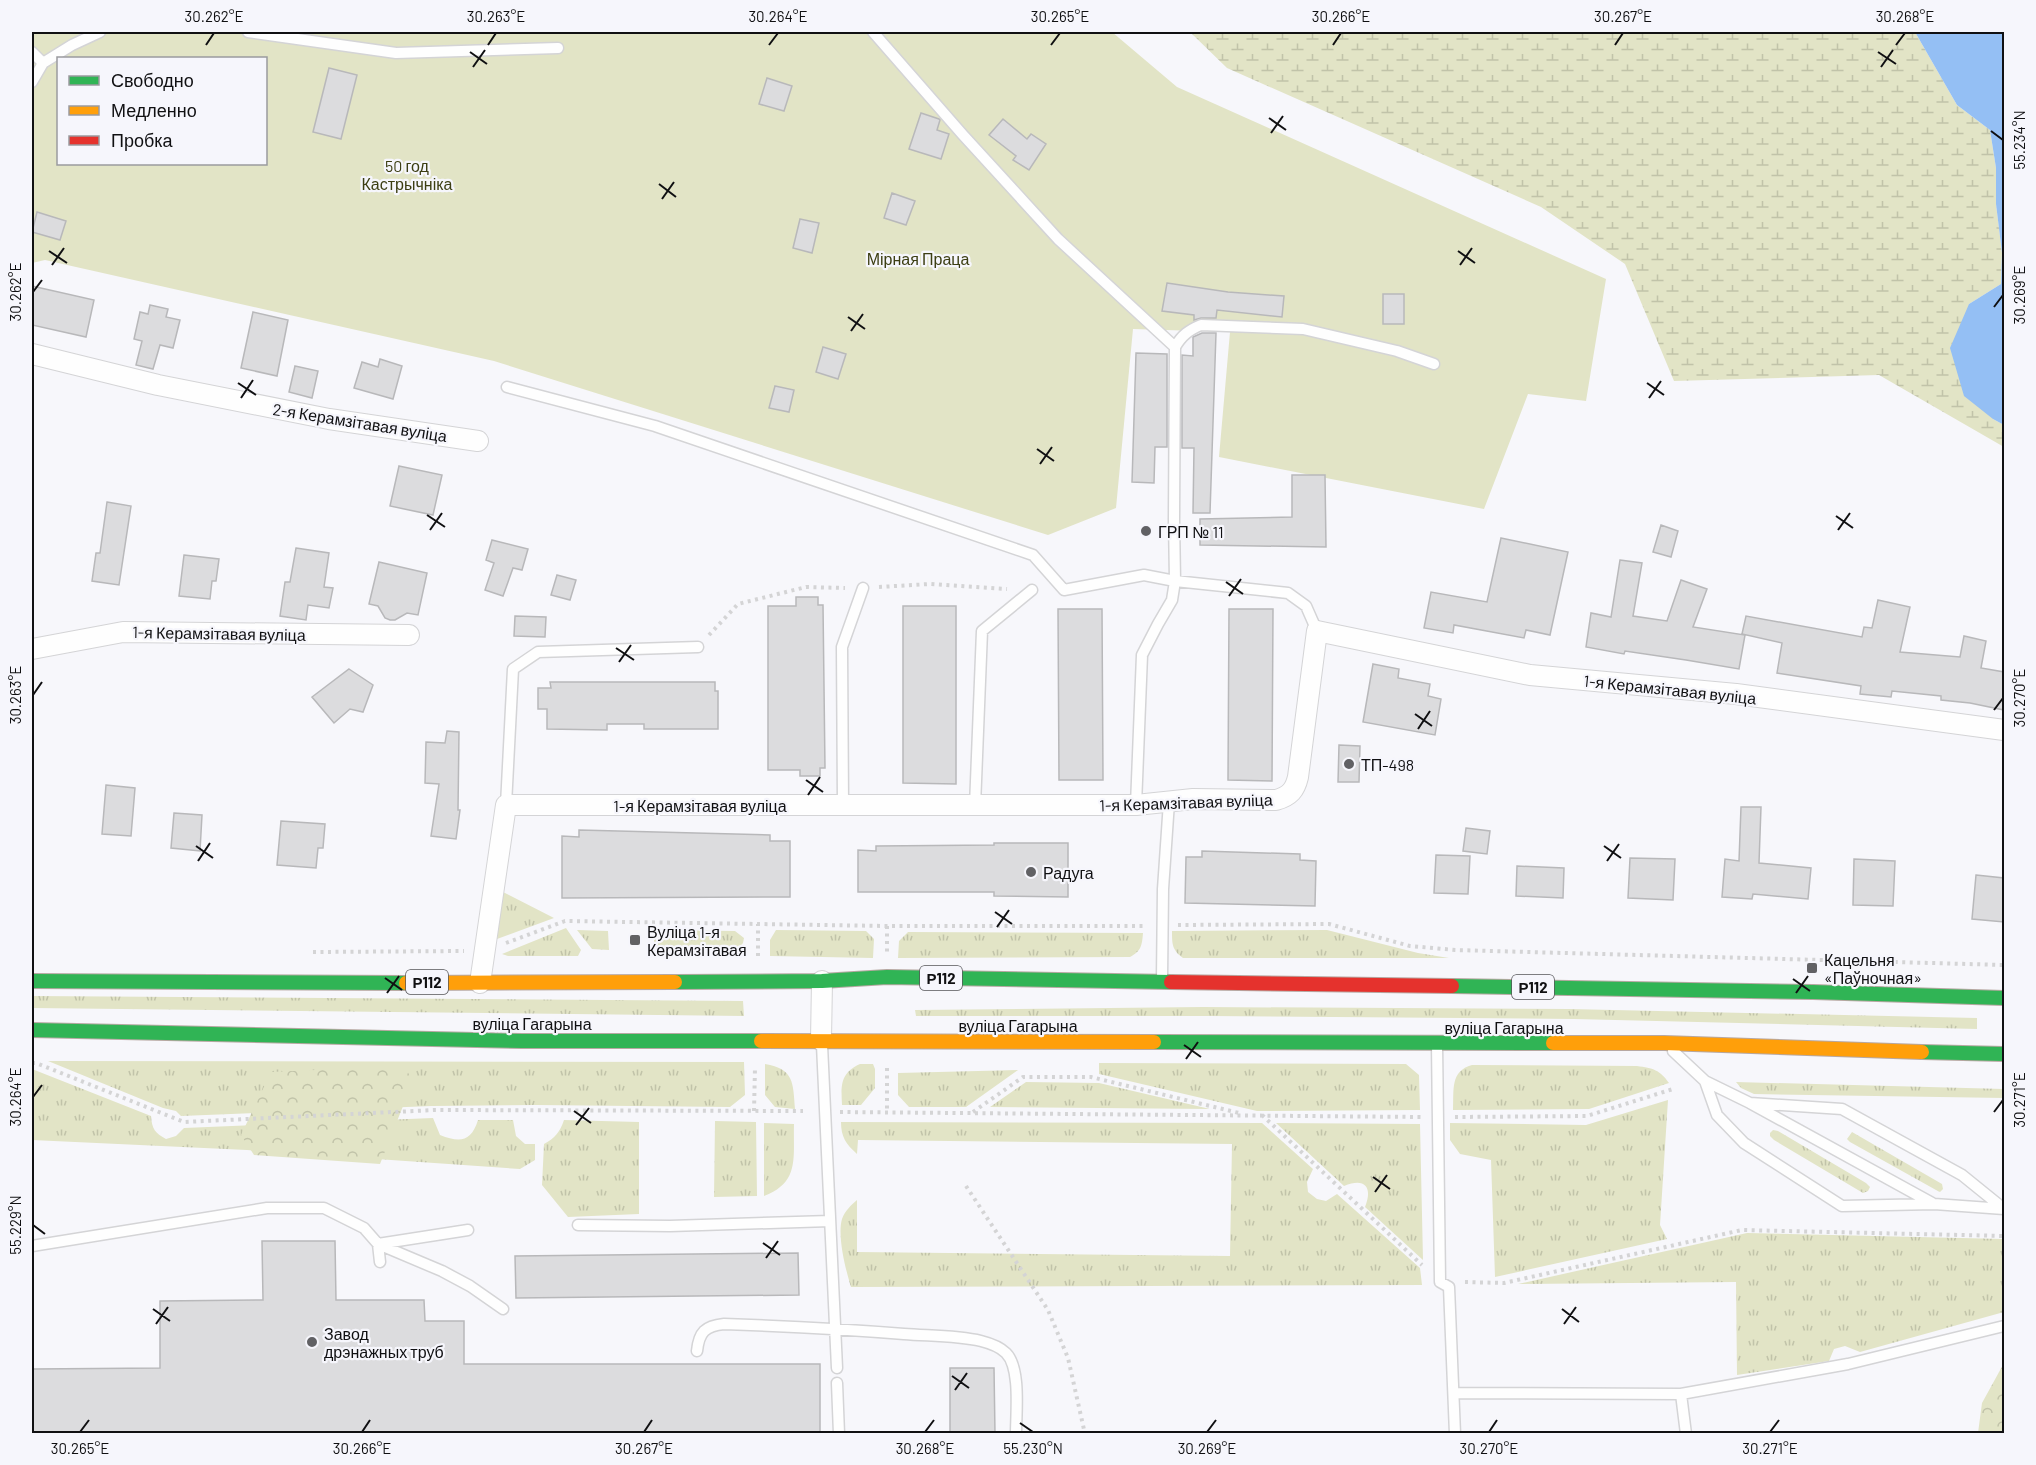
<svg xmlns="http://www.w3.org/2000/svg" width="2036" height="1465" font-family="Barlow,sans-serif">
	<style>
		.grass { fill: url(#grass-tufts) }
		.forest { fill: url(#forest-crowns) }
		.wetland { fill: url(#wetland-marsh) }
		.garden { fill: #e2e4c6; fill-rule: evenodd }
		.water { fill: #94bff4 }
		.building { fill: #dcdcde; stroke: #b8b8ba; stroke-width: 1.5 }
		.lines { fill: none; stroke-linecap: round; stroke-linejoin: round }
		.lane-casing { stroke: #d4d4d6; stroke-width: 13 }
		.street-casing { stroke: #d4d4d6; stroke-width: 22 }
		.fast-casing { stroke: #b7a8a2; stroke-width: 16 }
		.slow-casing { stroke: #b7a8a2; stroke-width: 16 }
		.jam-casing { stroke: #b7a8a2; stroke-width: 16 }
		.path { stroke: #d4d4d5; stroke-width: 4; stroke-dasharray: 3 4.5; stroke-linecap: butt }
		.lane { stroke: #fefefe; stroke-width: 10 }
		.street { stroke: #fefefe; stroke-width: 20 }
		.fast { stroke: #30b455; stroke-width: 14 }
		.slow { stroke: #ff9f0a; stroke-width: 14 }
		.jam { stroke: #e5322d; stroke-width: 14 }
		.ticks { fill: none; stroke: #101012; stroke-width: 2 }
		.poi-dot { fill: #616164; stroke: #f6f6fc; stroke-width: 2 }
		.labels { text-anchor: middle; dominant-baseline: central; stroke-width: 4.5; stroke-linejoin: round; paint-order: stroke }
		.shield { fill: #f6f6fc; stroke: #555558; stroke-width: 1.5 }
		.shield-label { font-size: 15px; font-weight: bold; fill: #101012 }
		.park-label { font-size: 16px; fill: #3c3e13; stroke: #f6f6fc }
		.street-label { font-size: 16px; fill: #101012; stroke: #f6f6fc }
		.poi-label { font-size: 16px; fill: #101012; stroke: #f6f6fc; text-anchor: start }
		.neatline { fill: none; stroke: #101012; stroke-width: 2 }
		.ticks-label { font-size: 15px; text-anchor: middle; fill: #101012 }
	</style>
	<defs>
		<pattern id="grass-tufts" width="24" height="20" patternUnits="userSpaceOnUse" patternTransform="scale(1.5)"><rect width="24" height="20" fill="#e2e4c6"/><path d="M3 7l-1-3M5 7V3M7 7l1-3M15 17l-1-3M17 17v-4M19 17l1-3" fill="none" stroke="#c1c3a9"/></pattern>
		<pattern id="forest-crowns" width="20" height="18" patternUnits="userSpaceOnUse" patternTransform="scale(1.5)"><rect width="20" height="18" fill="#e2e4c6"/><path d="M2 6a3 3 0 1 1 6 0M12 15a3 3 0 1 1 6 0" fill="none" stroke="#c1c3a9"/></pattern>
		<pattern id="wetland-marsh" width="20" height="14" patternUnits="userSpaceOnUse" patternTransform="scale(1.5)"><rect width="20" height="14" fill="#e2e4c6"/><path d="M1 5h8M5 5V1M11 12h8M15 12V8" fill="none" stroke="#c1c3a9"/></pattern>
	</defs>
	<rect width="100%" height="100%" fill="#f7f7fb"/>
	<path class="grass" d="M503 892 554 918 497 939Z
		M566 928 581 950 578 956H508L502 954Z
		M577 930 608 931 609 950 592 949Z
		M654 930 735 931 744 938 743 943 739 948 654 949Z
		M776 930 866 931 874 939 873 958 770 956V940Z
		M1327 930 1418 953 1449 958H1183C1172 950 1172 944 1172 931Z
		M908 932 1143 933C1142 946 1141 951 1130 957L898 958 899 941Z
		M32 996 743 1001 744 1016 32 1008Z
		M1203 1007 1569 1009 1977 1018V1029L1574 1019 1210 1016H916L915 1010Z
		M48 1061 744 1062 745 1095 730 1107 536 1105 432 1106 181 1116 176 1111 163 1108Z
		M1099 1063 1406 1064 1419 1075 1420 1110 1257 1111 1099 1074Z
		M765 1064C794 1069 793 1082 795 1109L775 1107 765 1095Z
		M860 1064H873L875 1069V1088L861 1105H842C841 1086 840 1073 860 1064Z
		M1472 1065 1637 1066C1653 1068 1660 1070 1669 1083L1589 1109 1453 1110C1454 1090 1450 1071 1472 1065Z
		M32 1069 151 1116C152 1129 155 1133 166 1139L176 1136 184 1128 433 1118 440 1135C460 1143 471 1142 478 1120H513L516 1136 525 1144H535V1160L520 1169 247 1150 32 1140Z
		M1018 1070 966 1107H909L898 1095V1073Z
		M1026 1082 1099 1083 1210 1109 990 1107Z
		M1736 1082 2004 1089V1098L1754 1094 1741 1088Z
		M1668 1100 1660 1225 1667 1239 1495 1277 1491 1160 1460 1154 1450 1140V1123L1586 1125Z
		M564 1120 639 1122V1214L568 1217 542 1185 544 1144C555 1138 560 1132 564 1120Z
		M715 1121 756 1122 757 1196 714 1197Z
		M841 1122 1262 1123 1313 1169 1307 1182 1308 1192 1317 1199 1326 1201 1337 1194 1420 1268 1422 1285 851 1287C846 1271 837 1236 842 1219 845 1211 851 1205 857 1200V1252L1230 1256 1232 1144 858 1140 857 1154C846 1144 841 1137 841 1122Z
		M764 1123 794 1124C793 1158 800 1182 764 1196Z
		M1276 1123 1420 1124 1423 1260 1365 1207C1373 1187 1365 1177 1344 1186Z
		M1773 1130 1778 1131 1866 1183 1870 1187 1868 1191 1863 1193 1858 1190 1774 1140 1770 1136V1133Z
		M1852 1132 1942 1184 1943 1189 1940 1192 1936 1190 1850 1142 1847 1139Z
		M1747 1233 2004 1239V1312L1860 1352 1845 1346 1834 1349 1829 1361 1737 1375 1736 1282 1518 1284Z"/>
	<path class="forest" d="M404 1066 413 1081 380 1164 254 1155 241 1135 271 1072Z
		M2004 1363V1433H1978L1982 1403Z"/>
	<path class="wetland" d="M1190 32H1915L1957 105 1990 130 1996 168V204L2002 253 2001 284 1969 304 1993 419 2004 425V447L1879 375 1674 381 1625 264 1541 207 1227 68Z"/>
	<path class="garden" d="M32 32H1112L1177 87 1606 279 1586 401 1528 394 1484 509 1219 457 1230 332 1133 329 1116 508 1048 535 494 361 45 260 32 263ZM58 58H266V164H58Z"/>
	<path class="water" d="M1915 32H2004V425L1993 419 1964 396 1950 348 1969 304 2001 284 2002 253 1996 204V168L1990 130 1957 105Z"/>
	<path class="building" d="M329 68 357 75 341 139 313 132Z
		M767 78 792 86 784 111 759 104Z
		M921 113 939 119 940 120 937 130 949 134 941 159 909 149Z
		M1003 119 1027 139 1031 134 1046 144 1029 170 1013 160 1016 156 989 135Z
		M892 193 915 201 906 225 884 218Z
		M37 212 66 221 60 240 32 232Z
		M800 219 819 223 812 253 793 248Z
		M1167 283 1228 292 1284 296 1282 317 1217 310 1216 318H1201L1194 320V315L1162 311Z
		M32 286 94 300 86 337 32 325Z
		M1383 294H1404V324H1383Z
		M150 305 168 309 166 317 180 320 173 348 160 345 153 369 136 365 142 341 134 339 140 312 148 314Z
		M253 312 288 320 277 376 241 368Z
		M1202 333H1216L1210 513H1193L1194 448H1182V355L1193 356V337Z
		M823 347 846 354 838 379 816 372Z
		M1136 353 1167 354V447H1155L1154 483 1132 482Z
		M380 359 402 366 393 399 354 388 362 362 378 367Z
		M295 366 318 371 312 398 289 392Z
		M775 386 794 390 789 412 769 408Z
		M399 466 442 475 433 515 390 506Z
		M1292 475H1325L1326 547 1200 545V519L1292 517Z
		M107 502 131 506 119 585 92 581 96 553H100Z
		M1661 525 1678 531 1671 557 1653 552Z
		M1501 538 1568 552 1550 635 1526 630 1524 638 1454 625 1453 633 1424 628 1431 592 1487 602Z
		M492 540 528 549 522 570 513 568 503 596 485 590 494 563 486 560Z
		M296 548 329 553 324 587 333 588 329 608 308 605 306 620 280 616 285 582H290Z
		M184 555 219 559 216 581H212L210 599 179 596Z
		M1620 560 1642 563 1633 616 1667 621 1681 580 1707 589 1693 627 1745 635 1739 669 1686 660 1625 651 1624 654 1586 647 1591 613 1611 617Z
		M379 562 427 573 418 615 407 613 395 620H390L385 618 378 606 369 604Z
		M557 575 576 580 570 600 551 595Z
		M796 597H818V605H823L825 768H820V776H800V770H768V606H796Z
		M1878 600 1910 607 1900 652 1960 657 1964 636 1986 641 1981 668 2004 672V710L1970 703 1941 700V696L1892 691 1891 697 1860 694 1861 686 1777 673 1782 643 1742 634 1746 616 1862 637 1864 627 1872 628Z
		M903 606H956V784L903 783Z
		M1058 609H1102L1103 780H1059Z
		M1229 609H1273L1272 781 1228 780Z
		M515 616 546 617 545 637 514 636Z
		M1373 664 1399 669 1398 678 1430 684 1428 696 1441 699 1435 735 1363 722Z
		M349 669 373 685 363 712 350 709 334 723 312 697Z
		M550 682H715V691H718V729H644V724H607V730L547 729V709H538V688H551Z
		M447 731 459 732 458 810H460L456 839 431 836 439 784 425 783 426 742 445 743Z
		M1339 745 1360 746 1359 782H1338Z
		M106 785 135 788 131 836 102 834Z
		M1741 807H1761L1759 863 1811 868 1808 899 1753 894 1752 899 1722 897 1725 859 1739 861Z
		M174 813 202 815 200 851 171 848Z
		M281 821 325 824 323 848H318L316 868 277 865Z
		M1466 828 1490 831 1487 854 1463 851Z
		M579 830 770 835V841H790V897L562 898V836L579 837Z
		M994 843H1068V897L994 896V892H858V850L876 851V846L994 845Z
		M1202 851 1300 854V860L1316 861 1315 906 1185 903 1186 857H1202Z
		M1436 855 1470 856 1468 894 1434 893Z
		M1630 858 1675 859 1673 900 1628 898Z
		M1854 859 1895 861 1893 906 1853 905Z
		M1517 866 1564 868 1563 898 1516 896Z
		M1976 875 2004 878V922L1972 919Z
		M262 1241H335L336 1300H424L425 1321H464V1364H820V1434H32V1369L160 1368V1301L263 1300Z
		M798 1253 799 1295 516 1298 515 1256Z
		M950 1368H994L995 1434H950Z"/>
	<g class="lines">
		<defs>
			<path id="lane" d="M248 32 396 53 558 48
				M873 32 963 135 1058 239 1175 347
				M32 52 43 63
				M32 82 43 63 72 45 100 32
				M507 387 655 426 1033 555 1064 590 1144 575 1175 581 1288 593 1306 606 1317 631
				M506 805 513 669 538 652 698 647
				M843 805 842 647 863 588
				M1136 805 1142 655 1158 624 1172 600 1175 581 1174 520 1175 347C1182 335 1189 330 1201 325L1303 329 1397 351 1434 364
				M975 806 982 631 1032 590
				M1162 978 1163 889 1169 802
				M1437 1044 1440 1282 1449 1287 1455 1434
				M822 1045 837 1368
				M1673 1051 1705 1081 1717 1115 1744 1143 1842 1206 1934 1204 2004 1209
				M1705 1081 1750 1103 1932 1203
				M1750 1103 1842 1109 1962 1175 2004 1209
				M578 1225 670 1226 830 1221
				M468 1230 378 1244 442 1271 470 1286 503 1309
				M32 1246 267 1208H324L364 1228 378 1244 380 1262
				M697 1351C699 1332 705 1326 724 1324 784 1326 844 1329 904 1334 929 1336 956 1335 981 1341 989 1343 1000 1347 1006 1353 1021 1368 1016 1413 1016 1434
				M837 1383 839 1434
				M1454 1393 1681 1394 1686 1434
				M1681 1394 1848 1364 2004 1326"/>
			<path id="street" d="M32 354 158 385 329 419 478 441
				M32 649 123 632 409 635
				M480 983 506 805H1136L1193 799 1276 800C1290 796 1295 790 1298 777L1317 631 1530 675 1736 694 2004 730
				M821 1040 822 981"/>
			<path id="fast" d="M32 981 406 983
				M675 982 822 981 887 977 1171 982
				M1452 986 1813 992 2004 998
				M32 1030 522 1041H761
				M1154 1042 1553 1043
				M1922 1052 2004 1054"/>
			<path id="slow" d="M406 983 675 982
				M761 1041 1154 1042
				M1553 1043H1664L1922 1052"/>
			<path id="jam" d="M1171 982 1452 986"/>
		</defs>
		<use href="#lane" class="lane-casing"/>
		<use href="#street" class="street-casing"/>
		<use href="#fast" class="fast-casing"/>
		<use href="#slow" class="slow-casing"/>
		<use href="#jam" class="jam-casing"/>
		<path class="path" d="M879 587 930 584 1007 589
			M709 635 738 604 806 587 845 588
			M1178 925 1329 924 1410 946 1455 950 2004 965
			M887 926V952
			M506 943 565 921 887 926H1146
			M313 952 464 951
			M758 956V924
			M32 1063H36L184 1122 435 1110 803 1111
			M887 1068V1112
			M754 1111 755 1068
			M840 1112 1421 1117
			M973 1112 1023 1077H1091L1239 1113
			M1262 1115 1422 1265
			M1455 1117 1587 1116 1673 1089
			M966 1186 1048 1310 1068 1358 1085 1434
			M1465 1282 1504 1283 1742 1230 2004 1236"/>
		<use href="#lane" class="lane"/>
		<use href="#street" class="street"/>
		<use href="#fast" class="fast"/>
		<use href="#slow" class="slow"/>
		<use href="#jam" class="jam"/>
	</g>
	<path class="ticks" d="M206 45 214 33M488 45 496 33M769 45 778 33M1051 45 1060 33M1333 45 1341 33M1615 45 1623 33M1896 45 1905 33M470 52 487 64M1878 52 1896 64M473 67 485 50M1881 67 1893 50M1269 118 1286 130M1991 131 2003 140M1271 133 1283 116M659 184 676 197M662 199 674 182M49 251 67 263M1458 251 1475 263M52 265 64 248M1460 265 1472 248M33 292 42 280M1994 307 2003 295M848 317 865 329M851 331 863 314M238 383 256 395M1647 383 1664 395M241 398 253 380M1649 398 1661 381M1037 449 1054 461M1040 464 1052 447M427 515 445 527M1836 516 1853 528M430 530 442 513M1838 530 1850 513M1226 582 1243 594M1229 596 1241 579M616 648 634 660M619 662 631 645M33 695 42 682M1994 710 2003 698M1415 714 1432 726M1418 729 1430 711M806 780 823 792M808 795 820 777M196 846 213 858M1604 846 1621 858M198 861 210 843M1607 861 1619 844M995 912 1012 924M997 927 1009 910M385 978 402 990M1793 979 1810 991M387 993 399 976M1796 993 1808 976M1184 1045 1201 1057M1186 1059 1198 1042M33 1097 42 1085M574 1111 591 1123M1994 1112 2003 1100M576 1125 589 1108M1373 1177 1390 1189M1375 1192 1387 1175M33 1225 45 1234M763 1243 780 1255M766 1258 778 1241M153 1309 170 1321M1562 1309 1579 1322M156 1324 168 1307M1564 1324 1576 1307M952 1376 969 1388M955 1390 967 1373M1020 1423 1033 1432M80 1432 89 1420M362 1432 370 1420M644 1432 652 1420M925 1432 934 1420M1207 1432 1216 1420M1489 1432 1497 1420M1770 1432 1779 1420"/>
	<g class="poi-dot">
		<circle cx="1146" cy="531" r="6"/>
		<circle cx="1349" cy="764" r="6"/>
		<circle cx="1031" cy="872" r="6"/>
		<rect x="629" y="934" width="12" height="12" rx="3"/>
		<rect x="1806" y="962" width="12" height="12" rx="3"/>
		<circle cx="312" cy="1342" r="6"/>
	</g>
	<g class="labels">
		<g class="shield">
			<rect x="920" y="966" width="42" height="24" rx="4.5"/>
			<rect x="406" y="970" width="42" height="24" rx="4.5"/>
			<rect x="1512" y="975" width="42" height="24" rx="4.5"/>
		</g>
		<g class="shield-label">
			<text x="941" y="978">Р112</text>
			<text x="427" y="982">Р112</text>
			<text x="1533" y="987">Р112</text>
		</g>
		<g class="park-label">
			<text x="407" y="165">50 год<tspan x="407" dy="18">Кастрычніка</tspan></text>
			<text x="918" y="258">Мірная Праца</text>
		</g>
		<g class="street-label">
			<text transform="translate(360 422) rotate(9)">2-я Керамзітавая вуліца</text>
			<text transform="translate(219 633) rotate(1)">1-я Керамзітавая вуліца</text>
			<text transform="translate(1670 689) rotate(6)">1-я Керамзітавая вуліца</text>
			<text transform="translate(1186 802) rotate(-2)">1-я Керамзітавая вуліца</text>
			<text x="700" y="805">1-я Керамзітавая вуліца</text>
			<text x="532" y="1023">вуліца Гагарына</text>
			<text x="1018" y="1025">вуліца Гагарына</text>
			<text x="1504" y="1027">вуліца Гагарына</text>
		</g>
		<g class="poi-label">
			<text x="1158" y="531">ГРП № 11</text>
			<text x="1361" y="764">ТП-498</text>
			<text x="1043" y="872">Радуга</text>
			<text x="647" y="931">Вуліца 1-я<tspan x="647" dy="18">Керамзітавая</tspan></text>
			<text x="1824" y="959">Кацельня<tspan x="1824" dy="18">«Паўночная»</tspan></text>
			<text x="324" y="1333">Завод<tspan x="324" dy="18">дрэнажных труб</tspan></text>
		</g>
	</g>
	<rect width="2036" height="1465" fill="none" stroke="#f6f6fc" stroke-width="66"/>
	<rect x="57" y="57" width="210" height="108" fill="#f6f6fc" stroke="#9a9a9e" stroke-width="1.5"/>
	<rect x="69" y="76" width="30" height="9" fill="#30b455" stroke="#9a9a9e" stroke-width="1.5"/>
	<text x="111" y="87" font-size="18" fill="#101012">Свободно</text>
	<rect x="69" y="106" width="30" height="9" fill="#ff9f0a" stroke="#9a9a9e" stroke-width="1.5"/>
	<text x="111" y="117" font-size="18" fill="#101012">Медленно</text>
	<rect x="69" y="136" width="30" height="9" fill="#e5322d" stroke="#9a9a9e" stroke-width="1.5"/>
	<text x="111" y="147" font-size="18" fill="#101012">Пробка</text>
	<rect x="33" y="33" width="1970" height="1399" class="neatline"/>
	<g class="ticks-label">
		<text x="214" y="22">30.262°E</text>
		<text x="496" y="22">30.263°E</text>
		<text x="778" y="22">30.264°E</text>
		<text x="1060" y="22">30.265°E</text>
		<text x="1341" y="22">30.266°E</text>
		<text x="1623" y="22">30.267°E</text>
		<text x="1905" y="22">30.268°E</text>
		<text transform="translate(2020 140) rotate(-90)" y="5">55.234°N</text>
		<text transform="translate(16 292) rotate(-90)" y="5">30.262°E</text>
		<text transform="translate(2020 295) rotate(-90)" y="5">30.269°E</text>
		<text transform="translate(16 695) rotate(-90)" y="5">30.263°E</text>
		<text transform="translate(2020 698) rotate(-90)" y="5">30.270°E</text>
		<text transform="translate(16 1097) rotate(-90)" y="5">30.264°E</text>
		<text transform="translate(2020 1100) rotate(-90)" y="5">30.271°E</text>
		<text transform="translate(16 1225) rotate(-90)" y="5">55.229°N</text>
		<text x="80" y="1454">30.265°E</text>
		<text x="362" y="1454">30.266°E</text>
		<text x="644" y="1454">30.267°E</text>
		<text x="925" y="1454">30.268°E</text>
		<text x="1033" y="1454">55.230°N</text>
		<text x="1207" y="1454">30.269°E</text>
		<text x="1489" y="1454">30.270°E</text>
		<text x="1770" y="1454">30.271°E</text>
	</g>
</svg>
